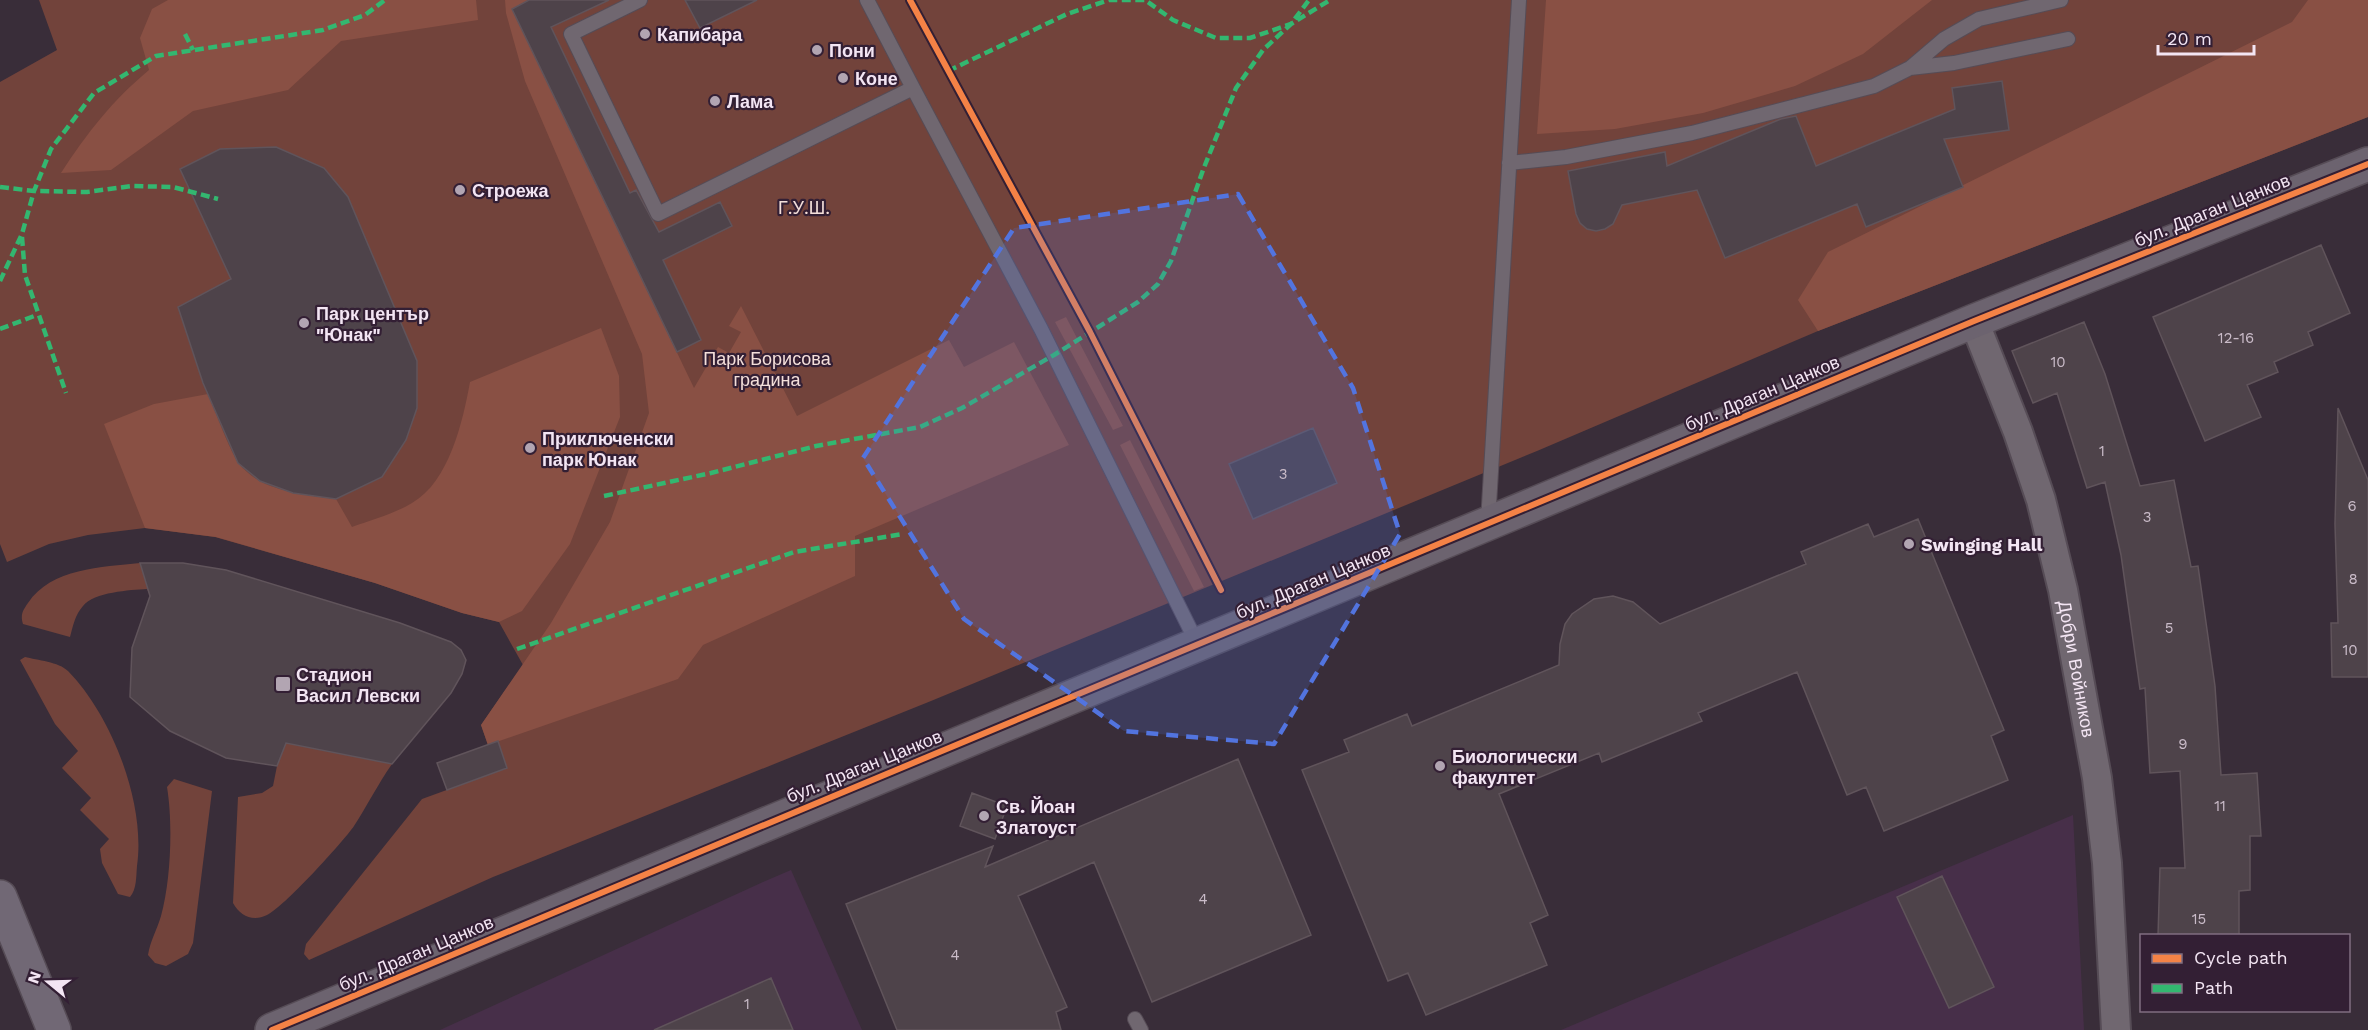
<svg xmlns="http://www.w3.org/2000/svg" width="2368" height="1030" font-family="'Work Sans',sans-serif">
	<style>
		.built { fill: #472f49 }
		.green { fill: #72433b }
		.forest { fill: #895044 }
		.building { fill: #4e434a; stroke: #60545b; stroke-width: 1.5 }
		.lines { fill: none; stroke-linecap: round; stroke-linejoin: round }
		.lane-casing { stroke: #564c56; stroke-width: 16 }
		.street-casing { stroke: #564c56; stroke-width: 32 }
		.secondary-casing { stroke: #564c56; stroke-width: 36 }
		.primary-casing { stroke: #564c56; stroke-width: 36 }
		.lane { stroke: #706770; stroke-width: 14 }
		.street { stroke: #706770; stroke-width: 28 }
		.secondary { stroke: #6c636f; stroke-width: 33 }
		.primary { stroke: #716875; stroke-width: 33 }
		.quiet { stroke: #33b770; stroke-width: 4.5; stroke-dasharray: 9 4.5; stroke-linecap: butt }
		.cycleway-casing { stroke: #331f34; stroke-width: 10 }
		.cycleway { stroke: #f48246; stroke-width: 6 }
		.marked { fill: #5274df; fill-opacity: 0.2; stroke: #5274df; stroke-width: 4.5; stroke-dasharray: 12 8; stroke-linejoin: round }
		.poi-dot { fill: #b2a5b2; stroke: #331f34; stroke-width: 2 }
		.labels { text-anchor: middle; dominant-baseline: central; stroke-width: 4.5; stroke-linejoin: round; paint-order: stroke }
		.number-label { font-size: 15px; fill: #cabcc9 }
		.poi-label { font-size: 18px; font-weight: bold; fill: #f3e5f3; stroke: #331f34; text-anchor: start }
		.park-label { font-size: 18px; fill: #f4dfda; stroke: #331f34 }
		.street-label { font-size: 18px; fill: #f3e5f3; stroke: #331f34 }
	</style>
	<rect width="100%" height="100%" fill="#392d39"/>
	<path class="built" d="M2073 815 2084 1030H1561Z
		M791 870 862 1030H440L763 882Z"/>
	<path class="green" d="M39 0H2368V117L1818 331 1537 451 931 701 493 877 309 960 304 954 306 944 422 799 507 768 498 741 488 745 481 725 523 665 499 622 462 613 375 583 215 537 145 528 88 535 49 544 7 562 0 544V82L57 50Z
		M140 563H183L226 570 400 623 451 642 461 650 466 660C453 702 417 729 392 764 378 784 367 806 354 826 343 842 283 908 267 915 253 922 240 916 233 903L238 797 262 793 273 786 277 766 226 758 170 731 130 697 140 682 154 605 147 589C130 590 94 592 83 606 75 615 73 626 70 637L23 624C20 615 23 610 28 603 51 568 102 567 140 563Z
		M25 657C37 660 59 662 68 671 112 716 146 804 137 866 136 876 137 889 130 897L118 894 102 863 100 849 109 839 80 810 91 798 62 768 78 751 55 724 20 660Z
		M174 779 212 791 193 943 188 954 166 966 155 963 148 955C150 941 157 930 161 916 171 880 173 823 167 787Z"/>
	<path class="forest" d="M168 0H476L478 20 341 41 288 90 193 111 111 170 61 173C88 132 111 102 149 70L140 38 152 9Z
		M505 0H529L512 9 694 388 718 347 729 353 741 332 729 326 741 306 797 416 949 340 964 367 1014 342 1069 445 855 536V576L703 645 678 679 488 745 481 725 551 623 610 522 649 413 642 354 525 81 506 13Z
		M1546 0H1932L1863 54 1795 86 1703 113 1615 129 1537 134Z
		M2308 0H2368V117L1818 331 1798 300 1828 252 2292 22Z
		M1066 317 1123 426 1113 430 1055 322Z
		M601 328 619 376 620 417 570 544 522 611 499 622 462 613 375 583 216 537 145 528 104 424 154 404 208 394C216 412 228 447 238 462 259 492 304 494 336 499L352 527C371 520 394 514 412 503 449 482 463 421 470 382Z
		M1130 440 1204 587 1194 591 1120 445Z"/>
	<path class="building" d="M529 0H609L551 27 630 193 636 190 659 232 720 202 732 226 663 260 701 340 677 352 512 9Z
		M685 0H757L700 28Z
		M2002 81 2009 130 1944 139 1963 187 1866 227 1857 204 1725 258 1697 190 1622 205 1613 224 1605 229 1596 231 1587 229 1580 223 1576 214 1568 171 1665 152 1667 166 1781 119 1796 116 1816 166 1955 109 1952 88Z
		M276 147 324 168 348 197 417 361V408L406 440 382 477 336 499 293 493 260 481 238 463 203 383 178 307 231 279 180 169 220 149Z
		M2321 245 2350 313 2308 332 2313 345 2274 362 2278 372 2247 385 2261 417 2205 441 2153 317Z
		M2084 322 2105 374 2140 486 2174 480 2191 567 2198 566 2215 686 2221 775 2257 773 2261 836H2250V890L2239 891V936H2158L2160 868H2185L2180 771 2150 773 2145 688 2140 689 2121 555 2105 482 2087 488 2057 393 2033 403 2012 351Z
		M2338 408 2368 480V677H2332L2331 623H2338L2335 524Z
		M1313 428 1337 483 1253 519 1229 464Z
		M1918 519 2004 730 1991 736 2008 780 1884 831 1866 787 1847 795 1797 672 1698 713 1702 721 1602 762 1599 753 1499 794 1548 915 1530 923 1547 965 1426 1015 1408 973 1388 981 1302 770 1349 752 1344 740 1407 714 1412 726 1559 665 1560 644 1565 624 1572 614 1594 599 1613 596 1633 602 1660 624 1806 564 1801 552 1868 524 1874 537Z
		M140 563H183L226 570 400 623 451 642 461 650 466 660 462 674 451 693 392 764 286 743 277 766 226 758 170 731 130 697 132 648 150 596Z
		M498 741 507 768 447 790 437 763Z
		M1238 759 1311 935 1152 1002 1094 862 1018 896 1067 1007 1056 1012 1061 1030H897L846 904 993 846 985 867Z
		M972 793 1007 806 995 839 960 826Z
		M1942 876 1994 987 1949 1008 1897 897Z
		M771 978 793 1030H654Z"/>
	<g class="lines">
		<defs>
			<path id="lane" d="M640 0 571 34 658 214 913 88 867 0
				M1910 68 1954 63 2068 39
				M913 88 1041 329 1198 645
				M1509 163 1566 157 1692 133 1874 86 1910 68 1944 39 1979 19 2061 0
				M1488 522 1519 0
				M1135 1019 1141 1030"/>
			<g id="street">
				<path id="s1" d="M1974 321 2018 432 2041 500 2063 590 2097 778 2107 863 2116 1030"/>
			</g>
			<path id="secondary" d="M272 1030 1974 321 2368 164"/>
			<path id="primary" d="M0 897 54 1030"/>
		</defs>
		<use href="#lane" class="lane-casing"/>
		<use href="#street" class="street-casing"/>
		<use href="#secondary" class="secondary-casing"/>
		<use href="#primary" class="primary-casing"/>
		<use href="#lane" class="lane"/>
		<use href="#street" class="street"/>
		<use href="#secondary" class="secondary"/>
		<use href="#primary" class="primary"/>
		<path class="quiet" d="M185 34 193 50
			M948 71 1067 14 1109 0H1145L1173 20 1216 38H1250L1291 24 1330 0
			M0 187 34 191 87 192 132 186 173 187 218 199
			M22 237 25 275 66 393
			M0 281 22 234 34 191 51 149 94 93 156 56 323 30 365 15 385 0
			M0 329 37 315
			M604 496 711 473 816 446 920 427 962 408 1054 355 1138 302 1158 284 1171 261 1203 170 1236 88 1263 50 1291 24 1309 0
			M517 649 794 552 903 534"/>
		<defs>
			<path id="cycleway" d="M910 0 1090 332 1221 590
				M272 1030 1974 321 2368 164"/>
		</defs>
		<use href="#cycleway" class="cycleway-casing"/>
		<use href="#cycleway" class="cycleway"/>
	</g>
	<path class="marked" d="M1238 194 1353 388 1400 534 1274 744 1124 731 964 619 863 458 1014 228Z"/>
	<g class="poi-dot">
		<circle cx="645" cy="34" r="6"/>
		<circle cx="817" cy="50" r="6"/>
		<circle cx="843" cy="78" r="6"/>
		<circle cx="715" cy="101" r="6"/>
		<circle cx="460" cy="190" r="6"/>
		<circle cx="304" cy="323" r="6"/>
		<circle cx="530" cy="448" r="6"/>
		<circle cx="1909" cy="544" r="6"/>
		<rect x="275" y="676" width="16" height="16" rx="3"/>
		<circle cx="1440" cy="766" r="6"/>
		<circle cx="984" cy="816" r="6"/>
	</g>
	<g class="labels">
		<g class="number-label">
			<text x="2236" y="338">12-16</text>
			<text x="2058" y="362">10</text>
			<text x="2102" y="451">1</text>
			<text x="1283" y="474">3</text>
			<text x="2352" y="506">6</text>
			<text x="2147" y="517">3</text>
			<text x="2353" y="579">8</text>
			<text x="2169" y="628">5</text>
			<text x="2350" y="650">10</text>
			<text x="2183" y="744">9</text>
			<text x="2220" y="806">11</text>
			<text x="1203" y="899">4</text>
			<text x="2199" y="919">15</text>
			<text x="955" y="955">4</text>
			<text x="747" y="1004">1</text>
		</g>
		<g class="poi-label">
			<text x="657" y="34">Капибара</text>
			<text x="829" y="50">Пони</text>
			<text x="855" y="78">Коне</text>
			<text x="727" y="101">Лама</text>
			<text x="472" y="190">Строежа</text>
			<text x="316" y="313">Парк център<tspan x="316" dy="21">"Юнак"</tspan></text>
			<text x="542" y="438">Приключенски<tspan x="542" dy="21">парк Юнак</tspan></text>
			<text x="1921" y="544">Swinging Hall</text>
			<text x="296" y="674">Стадион<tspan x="296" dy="21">Васил Левски</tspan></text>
			<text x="1452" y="756">Биологически<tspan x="1452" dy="21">факултет</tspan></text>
			<text x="996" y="806">Св. Йоан<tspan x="996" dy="21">Златоуст</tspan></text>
		</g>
		<g class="park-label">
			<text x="804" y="207">Г.У.Ш.</text>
			<text x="767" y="358">Парк Борисова<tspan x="767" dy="21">градина</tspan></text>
		</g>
		<g class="street-label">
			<text transform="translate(2212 210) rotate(-22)">бул. Драган Цанков</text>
			<text transform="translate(1762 393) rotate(-23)">бул. Драган Цанков</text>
			<text transform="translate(1313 581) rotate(-23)">бул. Драган Цанков</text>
			<text stroke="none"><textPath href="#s1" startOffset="364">Добри Войников</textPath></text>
			<text transform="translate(864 766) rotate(-22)">бул. Драган Цанков</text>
			<text transform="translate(416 953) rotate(-23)">бул. Драган Цанков</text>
		</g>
	</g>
	<rect x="2140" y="934" width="210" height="78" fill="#331f34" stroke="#806e80" stroke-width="1.5"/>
	<rect x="2152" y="954" width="30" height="9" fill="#f48246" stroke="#806e80" stroke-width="1.5"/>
	<text x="2194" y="964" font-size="18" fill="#f3e5f3">Cycle path</text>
	<rect x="2152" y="984" width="30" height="9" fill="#33b770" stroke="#806e80" stroke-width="1.5"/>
	<text x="2194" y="994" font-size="18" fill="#f3e5f3">Path</text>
	<g transform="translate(48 982) rotate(289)" stroke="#331f34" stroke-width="4.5" paint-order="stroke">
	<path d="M0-4.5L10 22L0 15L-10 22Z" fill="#f3e5f3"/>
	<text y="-9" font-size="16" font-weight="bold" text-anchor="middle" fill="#f3e5f3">N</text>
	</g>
	<path d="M2158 45v9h96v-9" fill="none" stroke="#f3e5f3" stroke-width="3"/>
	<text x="2167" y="45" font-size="18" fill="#f3e5f3" stroke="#331f34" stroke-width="4.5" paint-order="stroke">20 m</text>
</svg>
